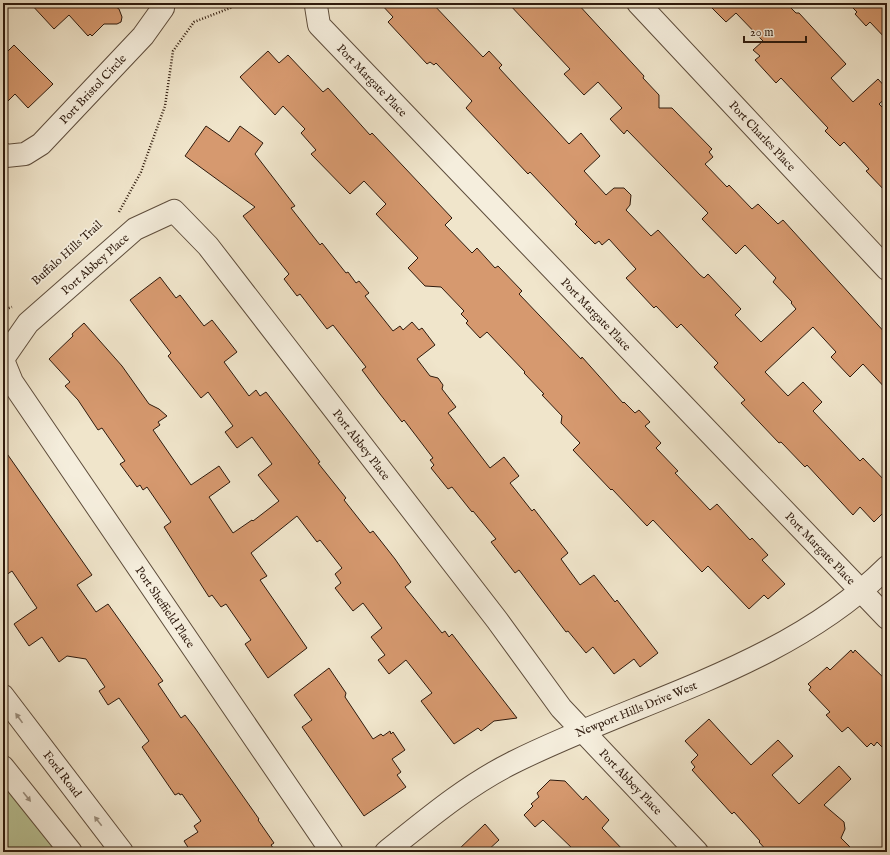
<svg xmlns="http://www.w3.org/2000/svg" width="890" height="855" font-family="'IM FELL English',serif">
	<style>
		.green { fill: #bac497; stroke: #746f52 }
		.building { fill: #d6996f; stroke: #2e1a0d }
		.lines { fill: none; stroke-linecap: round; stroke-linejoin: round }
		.minor-casing { stroke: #5e4d3c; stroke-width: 24 }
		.tertiary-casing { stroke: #5e4d3c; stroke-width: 24 }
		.path { stroke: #2e1a0d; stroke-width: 2.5; stroke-dasharray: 1 2; stroke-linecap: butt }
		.minor { stroke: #f5eedd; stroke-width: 22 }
		.tertiary { stroke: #f5eedd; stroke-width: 22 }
		.oneway { fill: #9b8f7f }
		.labels { text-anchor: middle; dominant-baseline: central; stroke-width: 3.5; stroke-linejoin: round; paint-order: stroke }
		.street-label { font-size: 12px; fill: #2e1a0d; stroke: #f5eedd }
	</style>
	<rect width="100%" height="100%" fill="#f0e5cb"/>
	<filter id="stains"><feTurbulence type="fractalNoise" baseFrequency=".005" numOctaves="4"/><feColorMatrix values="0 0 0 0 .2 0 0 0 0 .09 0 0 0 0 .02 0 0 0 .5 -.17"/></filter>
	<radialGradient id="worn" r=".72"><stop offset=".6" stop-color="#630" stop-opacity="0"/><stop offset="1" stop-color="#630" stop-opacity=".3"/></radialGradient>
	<path class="green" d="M3 777 60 852H3Z"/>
	<path class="building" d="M30 3H110L119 9 122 17 121 22 117 24H104L92 36 90 34 88 36 69 15 54 29Z
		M380 3H432L483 57 489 51 502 65 499 68 569 144 581 133 600 156 584 171 606 195 614 188H624L631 195 630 205 626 210 651 236 658 230 700 275 704 278 708 274 741 309 735 315 761 342 796 309 791 303 792 302 773 282 776 278 745 245 736 254 702 219 708 213 627 130 624 134 610 119 622 108 598 82 584 95 564 74 570 69 508 3H577L644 76 643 78 659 95V108H672L712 149 709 152 713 157 705 164 727 187 729 185 752 209 758 204 778 224 783 220 887 335V390L863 364 850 377 831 357 836 352 813 327 765 372 788 396 803 382 822 402 813 411 860 461 863 458 887 483V509L874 522 860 507 853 515 807 465 805 467 781 442 779 443 741 403 745 400 714 367 718 363 681 324 677 328 656 306 654 308 626 278 636 269 609 239 602 245 599 241 595 244 575 224 577 222 530 172 528 174 466 108 472 101 436 63 434 65 430 62 427 64 388 22 393 17Z
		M707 3H786L796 13H799L846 64 831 78 853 102 878 79 887 89V97L879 104 887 112V193L866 171 869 169 844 142 840 146 825 131 828 128 781 78 776 83 755 60 760 56 753 50 763 41 736 13 726 22Z
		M848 3H887V40L870 22 866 26 855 14 857 12Z
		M14 45 53 84 28 108 15 94 3 106V56Z
		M268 51 279 63 288 55 323 92 328 88 370 135 372 133 452 218 445 225 472 253 477 248 495 268 498 266 522 291 519 294 581 359 582 357 623 403 624 402 635 413 639 410 650 422 645 426 661 443 656 448 678 471 675 473 710 510 717 504 750 540 752 538 768 555 762 560 785 584 768 599 764 595 749 609 708 566 702 572 653 520 647 526 612 489 611 490 573 450 580 443 561 423 562 416 542 395 544 394 524 373 525 372 487 332 480 338 466 323 468 321 461 314 464 311 441 287 425 286 408 268 418 258 376 214 386 204 364 181 350 194 311 154 316 150 301 133 305 129 283 106 275 115 240 77Z
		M206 126 229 142 240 126 263 143 255 154 295 206 291 208 320 245 322 243 346 273 348 272 356 283 359 281 369 293 365 296 393 331 400 326 403 330 412 322 419 330 422 328 435 345 417 359 430 376 438 378 443 385 442 389 456 407 448 413 490 468 504 457 519 476 510 483 532 511 534 509 568 553 561 559 580 585 594 575 615 602 617 600 658 653 640 667 634 659 614 674 593 647 586 653 568 631 566 632 519 570 515 573 491 542 496 539 473 511 472 512 452 487 448 489 431 468 434 465 430 460 433 458 404 420 402 422 380 394 362 370 366 367 333 325 327 329 300 294 297 296 284 279 289 274 243 216 255 207 185 156Z
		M160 277 176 298 180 295 204 326 212 320 237 352 224 362 249 396 256 390 260 396 266 392 320 462 318 463 346 498 344 500 370 533 373 531 395 559 411 582 405 587 442 633 445 631 449 637 452 634 517 718 494 721 481 731 478 728 454 744 421 701 432 693 406 660 389 674 378 660 385 655 371 637 382 628 363 603 353 611 335 588 341 583 335 574 342 568 320 540 317 542 297 516 251 553 267 576 260 580 307 648 268 678 245 644 251 640 226 604 221 607 212 595 209 597 164 527 171 522 147 487 143 490 140 485 137 487 120 464 125 461 102 428 98 430 78 400 65 386 70 382 49 359 73 336 72 334 84 323 122 366 149 404 159 409 167 416 158 422 160 425 153 430 191 485 219 466 230 482 209 497 233 533 252 520 253 521 279 501 258 475 272 464 252 437 237 448 225 432 233 426 208 392 201 398 168 356 171 353 130 300Z
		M3 448 92 575 77 585 96 612 108 604 163 681 158 684 181 718 185 715 195 728 259 819 258 820 274 843 271 845 276 852H191L184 841 198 832 194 826 201 821 182 794 180 795 179 793 175 795 142 747 149 741 119 698 108 705 99 691 105 687 86 659 67 656 59 662 42 637 29 646 14 624 37 608 12 571 3 577Z
		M851 650 853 653 855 650 887 681V752L877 742 874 746 871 743 867 747 848 727 842 732 826 715 830 712 809 690 811 687 808 684 827 667 830 670Z
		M329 668 346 693 345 697 373 739 381 734 383 736 390 731 391 734 393 732 405 750 392 759 401 772 397 775 406 787 364 816 302 727 312 720 294 695Z
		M709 719 751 765 778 740 793 756 772 775 799 804 839 766 851 779 824 805 844 822 845 829 841 838 855 852H768L759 842 760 841 734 812 732 814 692 770 695 767 691 762 698 755 685 741Z
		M550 780 565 781 583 800 586 796 609 820 602 828 625 852H576L543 820 535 827 524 815 533 806 531 804 539 797 537 793Z
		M485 824 499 840 486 852H456Z"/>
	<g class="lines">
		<defs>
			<g id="minor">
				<path id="s1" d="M317 3 316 6 319 25 887 618"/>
				<path id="s2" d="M638 3 887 269"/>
				<path id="s3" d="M3 154 6 156 25 154 41 144 143 36 163 8 161 3"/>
				<path id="s4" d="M3 359 28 323 135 229 174 211 208 246 497 620 561 708 697 852"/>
				<path id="s5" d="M3 360 12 382 332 852"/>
			</g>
			<g id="tertiary">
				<path id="s6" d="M3 696 122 852"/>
				<path d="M3 767 71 852"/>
				<path id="s7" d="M386 852C426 820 466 786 512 763 637 700 785 668 887 567"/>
			</g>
		</defs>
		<use href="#minor" class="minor-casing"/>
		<use href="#tertiary" class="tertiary-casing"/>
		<path class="path" d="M119 212 141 172 165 106 173 51 194 22 243 3
			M3 310 12 307"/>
		<use href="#minor" class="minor"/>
		<use href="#tertiary" class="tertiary"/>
	</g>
	<defs><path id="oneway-solid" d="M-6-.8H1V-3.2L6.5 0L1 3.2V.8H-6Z"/></defs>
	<g class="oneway">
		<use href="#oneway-solid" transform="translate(19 718) rotate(-126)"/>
		<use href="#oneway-solid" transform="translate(27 797) rotate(51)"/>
		<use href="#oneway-solid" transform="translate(98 821) rotate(-128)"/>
	</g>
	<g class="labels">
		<g class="street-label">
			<text stroke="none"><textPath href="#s1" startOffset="99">Port Margate Place</textPath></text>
			<text stroke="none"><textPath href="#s3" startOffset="117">Port Bristol Circle</textPath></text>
			<text stroke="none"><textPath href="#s2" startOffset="182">Port Charles Place</textPath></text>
			<text transform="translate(67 253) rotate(-42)">Buffalo Hills Trail</text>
			<text stroke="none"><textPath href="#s4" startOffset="133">Port Abbey Place</textPath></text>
			<text stroke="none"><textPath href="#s1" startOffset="423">Port Margate Place</textPath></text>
			<text stroke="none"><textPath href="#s4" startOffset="529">Port Abbey Place</textPath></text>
			<text stroke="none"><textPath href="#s1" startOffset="747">Port Margate Place</textPath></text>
			<text stroke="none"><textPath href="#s5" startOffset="296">Port Sheffield Place</textPath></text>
			<text stroke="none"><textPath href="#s7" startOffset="290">Newport Hills Drive West</textPath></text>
			<text stroke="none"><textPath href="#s6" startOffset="98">Ford Road</textPath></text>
			<text stroke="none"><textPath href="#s4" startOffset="961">Port Abbey Place</textPath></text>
		</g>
	</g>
	<rect width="890" height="855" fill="none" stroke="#f0e5cb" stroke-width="16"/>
	<rect x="4" y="4" width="882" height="847" fill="none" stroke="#2e1a0d" stroke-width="2"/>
	<rect x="8" y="8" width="874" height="839" fill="none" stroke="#2e1a0d"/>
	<path d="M744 36v6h62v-6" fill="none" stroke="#2e1a0d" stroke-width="2"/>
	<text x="750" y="36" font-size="12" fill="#2e1a0d" stroke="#f5eedd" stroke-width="3" paint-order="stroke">20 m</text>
	<rect width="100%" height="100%" filter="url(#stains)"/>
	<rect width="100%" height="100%" fill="url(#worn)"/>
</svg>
